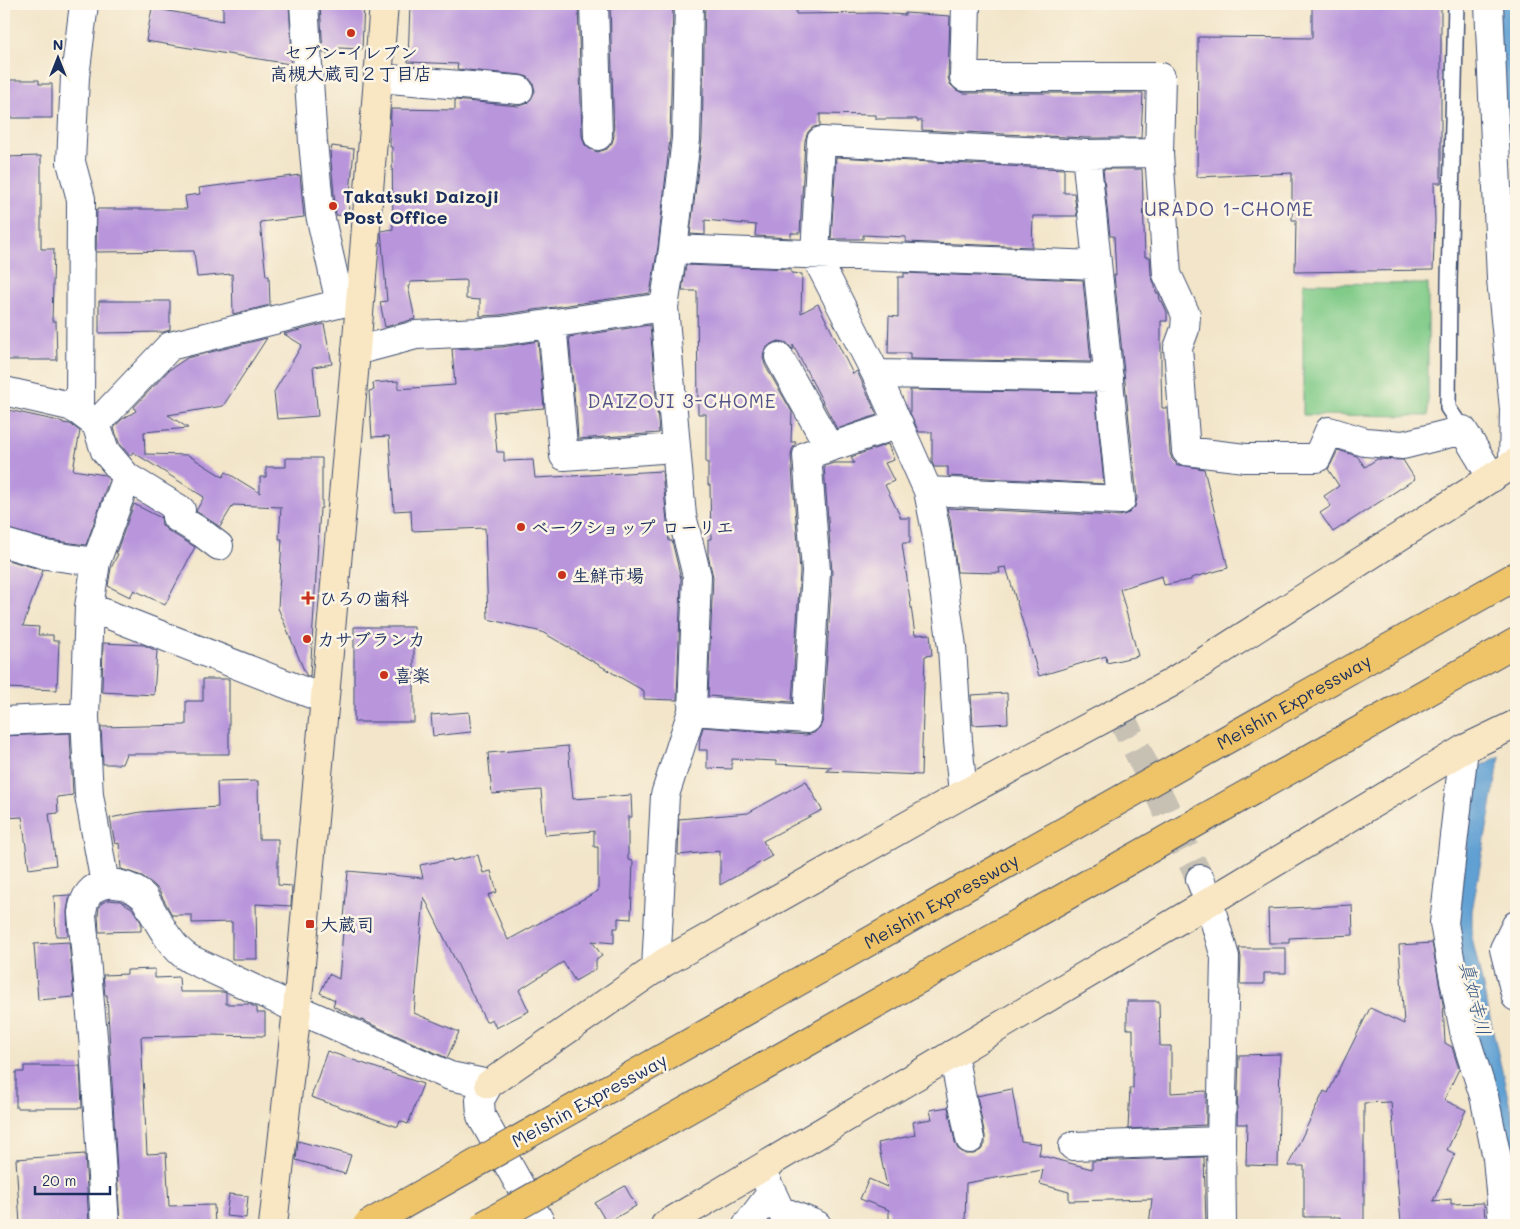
<svg xmlns="http://www.w3.org/2000/svg" width="1520" height="1229" font-family="Mali,'Klee One',sans-serif">
	<style>
		.green { fill: #80cb88; stroke: #4e7d73 }
		.water { fill: #61a0d3; stroke: #3e6898 }
		.lines { fill: none; stroke-linecap: round; stroke-linejoin: round }
		.river { stroke: #61a0d3; stroke-width: 45 }
		.building { fill: #b996dc }
		.street-tunnel { stroke: #c7c1b4; stroke-width: 28; stroke-dasharray: 28 14; stroke-linecap: butt }
		.lane-casing { stroke: #3b4a6e; stroke-width: 18 }
		.street-casing { stroke: #3b4a6e; stroke-width: 30 }
		.secondary-casing { stroke: #3b4a6e; stroke-width: 30 }
		.highway-casing { stroke: #3b4a6e; stroke-width: 30 }
		.lane { stroke: #fff; stroke-width: 15 }
		.street { stroke: #fff; stroke-width: 28 }
		.secondary { stroke: #f9e7c3; stroke-width: 28 }
		.highway { stroke: #efc469; stroke-width: 28 }
		.highway-bridge-casing { stroke: #3b4a6e; stroke-width: 30; stroke-linecap: butt }
		.highway-bridge { stroke: #efc469; stroke-width: 28 }
		.poi-dot { fill: #c8321e; stroke: #fcf5e5; stroke-width: 2 }
		.labels { text-anchor: middle; dominant-baseline: central; stroke-width: 5; stroke-linejoin: round; paint-order: stroke }
		.poi-label { font-size: 18px; font-weight: bold; fill: #1b2f5e; stroke: #fcf5e5; text-anchor: start }
		.street-label { font-size: 18px; fill: #1b2f5e; stroke: #fcf5e5 }
		.neighbourhood-label { font-size: 19px; letter-spacing: 1px; fill: #52538a; stroke: #fcf5e5 }
		.water-label { font-size: 19px; font-style: italic; fill: #345787; stroke: #fcf5e5 }
	</style>
	<rect width="100%" height="100%" fill="#fcf5e5"/>
	<filter id="ink" filterUnits="userSpaceOnUse"><feTurbulence type="fractalNoise" baseFrequency=".02" numOctaves="2"/><feDisplacementMap in="SourceGraphic" scale="10" xChannelSelector="R" yChannelSelector="G"/><feConvolveMatrix kernelMatrix="1 2 1 2 8 2 1 2 1" color-interpolation-filters="sRGB"/></filter>
	<filter id="wash" filterUnits="userSpaceOnUse"><feTurbulence type="fractalNoise" baseFrequency=".0096" numOctaves="4" result="noise"/><feDisplacementMap in="SourceGraphic" scale="20" xChannelSelector="R" yChannelSelector="G"/><feGaussianBlur stdDeviation="1.12" result="paint"/><feColorMatrix in="noise" values="0 0 0 0 0 0 0 0 0 0 0 0 0 0 0 0 0 1.4 0 .05"/><feComposite in="paint" operator="in"/></filter>
	<g filter="url(#wash)">
		<rect width="100%" height="100%" fill="#f2e5c9"/>
		<path class="green" d="M1303 283 1428 284V416L1303 415Z"/>
		<path class="water" d="M1500 756 1472 911V938L1516 1133V1225L1454 934 1478 767Z"/>
		<g class="lines">
			<path class="river" d="M1510 4 1516 123"/>
		</g>
		<g id="blocks">
			<path class="building" d="M223 4H289L292 53 290 64 146 41 152 8 223 21Z
				M320 4H364L362 49 339 48 338 54 323 53Z
				M410 4H578L582 136 585 145 590 149 598 152 607 149 612 143 614 136 610 4H673L670 138 658 247 650 293 500 315 480 316V300L466 299V280L410 282V286H408L415 319 385 327 380 302 387 301 381 231 393 229 392 147H390L391 109 455 110V100L518 106 526 104 531 99 535 91 533 83 528 77 521 75 457 69 458 64 408 62Z
				M705 4H750L751 7 796 8V14L878 13 905 15V13L950 16 948 77 950 84 956 90 964 93H1143L1141 138H1086L922 130V121H917V119H876V115L820 114V126L813 127 808 132 805 140 800 233H791V238L755 236 756 225 705 220V235L690 234 702 139Z
				M1312 4H1441V183H1434L1435 221 1433 270 1295 272 1296 220H1292V173L1197 177 1198 37 1312 38Z
				M4 80H39V84H52V118H4Z
				M332 146 354 149 348 216 336 215 330 151 331 152Z
				M41 156V249H54L52 321H56L57 360H4L5 157Z
				M836 157 1064 169V193H1074L1077 216H1033L1032 247 906 242V237L863 235V239H831Z
				M1103 169H1142L1145 257H1150L1151 275 1155 286 1156 293H1159L1160 301H1162L1167 312V321H1161V374L1162 408H1167L1170 453 1172 459 1176 463 1177 466 1181 465 1204 469 1228 568 1191 578V580L1164 585 1162 576 1120 589 1138 656 1107 663 1106 656 1039 676 1006 567 999 568 1000 573 957 572 950 518 947 508 1120 516 1129 513 1135 507 1137 498 1114 275H1116L1114 236H1110Z
				M300 175 304 217 260 222 266 276H269L270 305 233 314 232 274 197 277 194 251 96 252 97 209H187L185 196 200 194 199 188Z
				M686 265 791 269V273L802 274 801 313 818 304 853 374 857 371 877 415 837 429 793 345V350L787 343 779 341 771 344 765 349 763 357 765 365 792 412 791 442H796L792 450 791 456 800 571 792 702 708 696 713 577 708 555V539H711L710 485H708V462L706 463V414H698L697 291H682Z
				M904 273 1083 280 1091 362 910 359V353H888L889 316 898 317V277H904Z
				M99 301H170V330L163 332 99 333Z
				M324 324 332 364 313 367 318 416 277 419 274 392 302 345 284 334Z
				M650 325 659 433 578 439 576 406H575L569 337Z
				M267 338 223 406 168 415 188 428 144 432 145 454 188 455 223 477 226 472 260 493V477H266V467H286V458H322V508H320L310 677 306 675 278 608 282 539H279L281 507 233 505 220 527 196 511 204 497 133 452 130 456 119 443 114 428 121 420 136 411 134 407 169 370 187 358Z
				M538 341 544 408 493 412 497 452H504V461L533 460 535 478 662 471 669 541H672L681 579 677 700 644 699V691L542 632 488 619 485 528 412 531 411 510 394 511 389 436 372 437 369 391 374 390 373 383 398 381V389L455 385 452 349 503 347Z
				M910 390 1095 393 1104 484 948 476V467H934L932 461V432H919L910 413Z
				M4 409 63 422V423L70 424 80 431 73 470 105 475 109 480 86 545 49 540 4 528Z
				M888 444 894 460 885 463 894 481 885 485 901 518H910V543H902L915 635 930 634 932 655 925 656 921 775 826 771 832 767 776 764V761L732 759V769L707 768V750H699L700 738 703 727 806 735 814 733 820 727 823 720 832 572 824 466 834 463H854L851 457Z
				M1338 450 1357 456 1365 467 1377 459 1403 460 1415 479 1333 532 1320 513 1331 506 1324 496 1339 486 1328 469 1331 464Z
				M134 504 161 518 162 525 167 530 195 547 165 605 134 590 130 597 108 586 111 568 118 554 116 553Z
				M4 559 43 570 23 626 39 627 38 635H53V641H59L57 690 4 688Z
				M354 627H414V722H354Z
				M103 643 144 645 157 651 154 695 102 692Z
				M203 679H229V754H126L122 764H103L101 727 186 725V701H203Z
				M1007 693 1008 723 973 725 971 695Z
				M469 712 471 732 433 736 431 715Z
				M70 733 73 795 57 797 58 813 49 814 56 865 29 869 22 817 4 818V736Z
				M568 746 573 799 631 795 632 817H628V860L633 861 631 919 618 918V928H614V943L592 941 602 956 596 960V969L575 981 563 962 519 990 529 1011 496 1028 492 1019 486 1022 424 897 414 1013 459 1032 447 1058 355 1017 333 1006 335 1000 320 993 329 974 339 979 348 871 423 878 420 865 452 859V861L478 855 483 873 491 871 497 892 488 895 508 940 598 891V847H594V831L545 835 541 790 492 794 488 753Z
				M258 781 259 839H278V885L292 886 291 906 256 904 257 959H232V922L192 923V915H172L158 889 153 884 142 876 121 869 119 843 115 844 110 818 141 812 218 807 217 782Z
				M806 781 822 810 763 841 772 856 720 885V851L678 855 679 819 748 813Z
				M70 895 67 911 68 936H56L54 896Z
				M108 900 120 901 132 908 141 922V931L99 932 98 915 99 907 102 903Z
				M1352 905 1353 935 1289 938V943H1269L1268 909Z
				M69 942 74 997 38 1000 34 944Z
				M1432 943 1443 1004 1445 1043 1452 1047 1459 1069 1444 1100 1466 1110 1447 1150 1455 1154 1433 1201 1451 1199V1204L1484 1203 1485 1225H1427V1221L1401 1223 1391 1102 1364 1103V1225H1339L1340 1217H1304V1166H1288L1324 1091 1328 1093 1370 1008 1404 1024 1399 945Z
				M1239 948H1286V973H1264V984H1240L1241 957Z
				M155 969V978L179 977 180 992H223L226 993V1004H249L257 1008V1013H265V1036L209 1035 141 1037 147 1154 166 1153 169 1206 214 1205 215 1225H120L107 995H105L103 975 127 974V970Z
				M1127 1001H1159L1160 1046H1171V1093L1206 1091V1125L1128 1129 1130 1088H1133V1029H1127Z
				M327 1051 423 1084 408 1124 400 1121 398 1127 311 1097Z
				M1280 1054 1278 1166 1246 1165 1247 1124H1237L1239 1055Z
				M24 1066H80L82 1108H16V1072H24Z
				M1012 1089 1021 1141 1041 1144 1039 1155 1092 1169V1161L1204 1157 1206 1225H1149L1152 1199 1069 1201V1192L1040 1184 1043 1170 966 1183 965 1225 889 1224V1210L860 1199 869 1179 887 1187 878 1143 915 1135 913 1122 932 1119 930 1110 948 1107 955 1142 958 1149 965 1154H974L981 1150 985 1144V1136L977 1096Z
				M298 1141 351 1155 345 1174 296 1160Z
				M85 1154 89 1225H20L16 1159Z
				M625 1186 636 1206 607 1223 595 1203Z
				M229 1194 248 1196 246 1218 226 1216Z"/>
		</g>
	</g>
	<g filter="url(#ink)">
		<use href="#blocks" fill-opacity="0" stroke="#3b4a6e" stroke-width="1"/>
		<g class="lines">
			<path class="street-tunnel" d="M1118 711 1200 879"/>
			<defs>
				<path id="lane" d="M1456 4 1449 281 1448 408 1463 430"/>
				<path id="street" d="M304 4 313 142 320 215 340 303
					M594 4 598 136
					M966 4 964 77H1161L1159 153 1167 274 1186 315 1185 329 1178 348 1186 451 1245 458H1317L1329 431 1365 442 1403 445 1463 430 1492 478
					M1489 4 1501 279 1514 409 1513 464
					M378 78 519 90
					M1086 154 1159 153
					M673 249 686 139 689 4
					M552 323 564 456 675 448
					M356 351 416 335 502 331 664 307
					M779 357 829 447
					M876 374 1109 378
					M4 391 70 406 80 412 96 424 105 451 127 477 181 510 176 517 202 533 219 546
					M80 412 81 199 71 162 75 77 84 4
					M96 424 170 346 358 299
					M928 491 1121 500 1086 154 821 141 815 255 876 374 928 491 936 531 952 647 958 741 963 794
					M4 543 46 555 96 562
					M89 607 324 699
					M692 711 807 719 816 571 807 455 899 424
					M4 721 85 717
					M1464 749 1444 923 1452 969 1465 1036 1484 1096 1497 1158 1503 1225
					M1200 879 1209 902 1225 957 1221 1141 1222 1225
					M105 884 89 795 85 717 89 607 96 562 127 477
					M1516 925 1504 949 1516 997
					M656 969 665 795 692 711 697 576 682 516 664 307 673 249 1097 265
					M953 1054 970 1139
					M1073 1146 1221 1141
					M761 1169 780 1210 817 1225
					M105 1225 94 1048 82 914C84 877 122 877 144 897 156 917 170 948 190 959L297 1009 450 1076 489 1084 480 1100 481 1116 542 1225
					M747 1225 772 1192"/>
				<path id="secondary" d="M489 1084 665 962 963 794 1169 684 1516 462
					M273 1225 297 1009 356 351 384 4
					M665 1225 1209 902 1464 749 1516 724"/>
				<g id="highway">
					<path id="s1" d="M631 1076 1516 576"/>
					<path d="M659 1126 1516 642"/>
				</g>
			</defs>
			<use href="#lane" class="lane-casing"/>
			<use href="#street" class="street-casing"/>
			<use href="#secondary" class="secondary-casing"/>
			<use href="#highway" class="highway-casing"/>
			<use href="#lane" class="lane"/>
			<use href="#street" class="street"/>
			<use href="#secondary" class="secondary"/>
			<use href="#highway" class="highway"/>
			<defs>
				<path id="highway-bridge" d="M367 1225 631 1076
					M484 1225 659 1126"/>
			</defs>
			<use href="#highway-bridge" class="highway-bridge-casing"/>
			<use href="#highway-bridge" class="highway-bridge"/>
		</g>
	</g>
	<g class="poi-dot">
		<circle cx="351" cy="33" r="5"/>
		<circle cx="333" cy="206" r="5"/>
		<circle cx="521" cy="527" r="5"/>
		<circle cx="562" cy="575" r="5"/>
		<path d="M305.5 590.5h5v5h5v5h-5v5h-5v-5h-5v-5h5z"/>
		<circle cx="307" cy="639" r="5"/>
		<circle cx="384" cy="675" r="5"/>
		<rect x="305" y="919" width="10" height="10" rx="2.5"/>
	</g>
	<g class="labels">
		<g class="poi-label">
			<text x="351" y="52" text-anchor="middle">セブン-イレブン<tspan x="351" dy="21">高槻大蔵司２丁目店</tspan></text>
			<text x="343" y="196">Takatsuki Daizoji<tspan x="343" dy="21">Post Office</tspan></text>
			<text x="531" y="527">ベークショップ ローリエ</text>
			<text x="572" y="575">生鮮市場</text>
			<text x="319" y="598">ひろの歯科</text>
			<text x="317" y="639">カサブランカ</text>
			<text x="394" y="675">喜楽</text>
			<text x="320" y="924">大蔵司</text>
		</g>
		<g class="street-label">
			<text stroke="none"><textPath href="#s1" startOffset="761">Meishin Expressway</textPath></text>
			<text stroke="none"><textPath href="#s1" startOffset="356">Meishin Expressway</textPath></text>
			<text transform="translate(589 1100) rotate(-29)">Meishin Expressway</text>
		</g>
		<g class="neighbourhood-label">
			<text x="1229" y="208">URADO 1-CHOME</text>
			<text x="682" y="400">DAIZOJI 3-CHOME</text>
		</g>
		<g class="water-label">
			<text transform="translate(1476 998) rotate(76)">真如寺川</text>
		</g>
	</g>
	<rect width="1520" height="1229" fill="none" stroke="#fcf5e5" stroke-width="20"/>
	<g transform="translate(58 58)" stroke="#fcf5e5" stroke-width="4" paint-order="stroke">
	<path d="M0-4L9 19L0 12L-9 19Z" fill="#1b2f5e"/>
	<text y="-8" font-size="14" font-weight="bold" text-anchor="middle" fill="#1b2f5e">N</text>
	</g>
	<path d="M35 1186v8h75v-8" fill="none" stroke="#1b2f5e" stroke-width="2.5"/>
	<text x="42" y="1186" font-size="15" fill="#1b2f5e" stroke="#fcf5e5" stroke-width="4" paint-order="stroke">20 m</text>
</svg>
